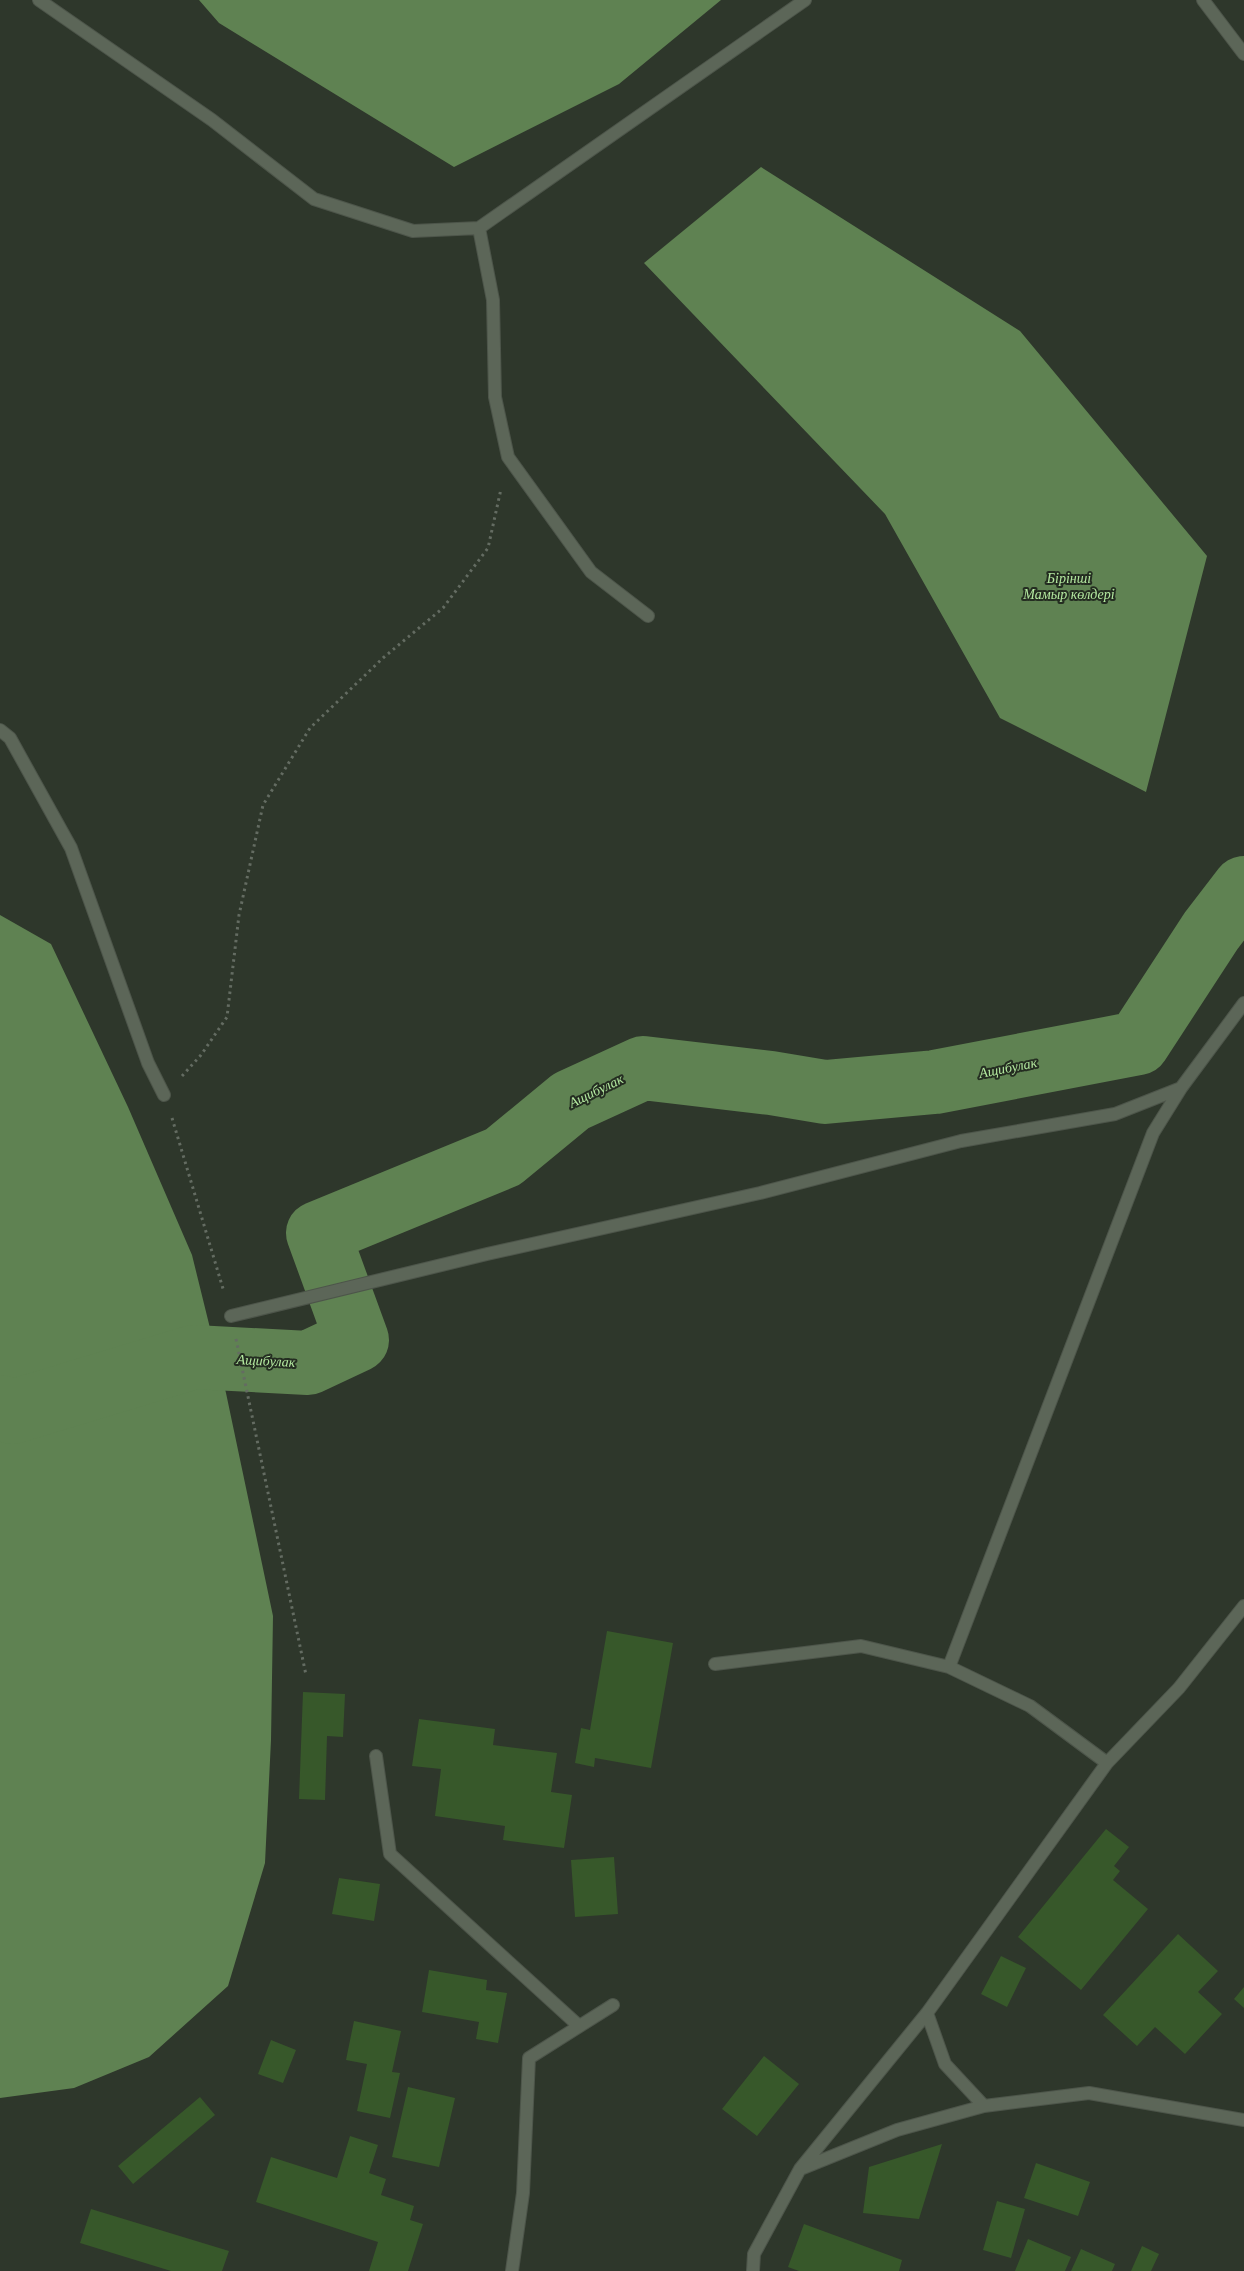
<svg xmlns="http://www.w3.org/2000/svg" width="1244" height="2271" font-family="Georgia,serif">
	<style>
		.water { fill: #5f8252 }
		.lines { fill: none; stroke-linecap: round; stroke-linejoin: round }
		.river { stroke: #5f8252; stroke-width: 64 }
		.building { fill: #37582a }
		.minor-casing { stroke: #4d554a; stroke-width: 14 }
		.path { stroke: #646c62; stroke-width: 3; stroke-dasharray: 2.5 4; stroke-linecap: butt }
		.minor { stroke: #5c6658; stroke-width: 12 }
		.labels { text-anchor: middle; dominant-baseline: central; stroke-width: 4; stroke-linejoin: round; paint-order: stroke }
		.water-label { font-size: 14px; font-style: italic; fill: #b4e9a0; stroke: #242d21 }
	</style>
	<rect width="100%" height="100%" fill="#2e372b"/>
	<path class="water" d="M199 0H721L619 84 454 167 219 23Z
		M761 167 1020 331 1207 556 1146 792 1000 718 885 514 644 263Z
		M0 915 51 944 128 1107 192 1255 226 1393 273 1616 271 1740 265 1863 228 1986 149 2057 74 2088 0 2098Z"/>
	<g class="lines">
		<path class="river" d="M0 1407 12 1412 194 1357 308 1363 357 1340 318 1233 503 1157 571 1101 643 1068 771 1083 825 1092 935 1082 1138 1043 1211 931 1244 888"/>
	</g>
	<path class="building" d="M607 1631 673 1643 651 1768 595 1758 594 1767 575 1763 581 1728 590 1730Z
		M303 1692 345 1694 343 1737 327 1736 325 1800 299 1799Z
		M419 1719 495 1729 493 1745 557 1753 551 1792 572 1795 564 1848 503 1840 505 1826 435 1816 441 1769 412 1766Z
		M1106 1829 1129 1847 1114 1866 1120 1871 1113 1880 1148 1909 1081 1990 1018 1937Z
		M614 1857 618 1914 575 1917 571 1860Z
		M339 1878 380 1884 374 1921 332 1914Z
		M1178 1934 1218 1971 1198 1992 1222 2014 1185 2054 1155 2027 1137 2046 1103 2015Z
		M1001 1956 1026 1968 1007 2007 981 1994Z
		M429 1970 487 1980 486 1990 507 1993 498 2043 476 2039 479 2022 422 2012Z
		M1244 1987V2008L1234 1999Z
		M354 2021 401 2031 392 2072 400 2073 390 2118 357 2111 367 2064 346 2060Z
		M271 2040 296 2050 283 2083 258 2074Z
		M764 2056 799 2084 757 2136 722 2109Z
		M408 2087 455 2098 439 2167 392 2157Z
		M200 2097 215 2115 133 2184 118 2166Z
		M350 2136 378 2145 369 2173 386 2179 381 2195 414 2206 410 2220 423 2224 408 2271H369L378 2242 256 2202 271 2157 337 2178Z
		M942 2144 919 2219 863 2213 869 2167Z
		M1036 2163 1090 2182 1078 2216 1024 2198Z
		M997 2201 1025 2209 1011 2258 983 2250Z
		M91 2209 229 2251 222 2271H171L80 2243Z
		M804 2224 902 2260 899 2271H799L788 2267Z
		M1028 2239 1071 2257 1065 2271H1015Z
		M1142 2246 1159 2254 1151 2271H1131Z
		M1081 2249 1115 2264 1112 2271H1071Z"/>
	<g class="lines">
		<defs>
			<path id="minor" d="M39 0 212 120 314 199 413 231 479 228 805 0
				M1203 0 1244 54
				M479 228 493 300 495 397 508 457 591 572 648 616
				M0 730 10 738 71 848 148 1063 164 1095
				M231 1316 487 1254 760 1193 961 1141 1115 1114 1181 1088
				M715 1664 861 1646 949 1667 1030 1706 1107 1763
				M949 1667 1153 1133 1181 1088 1244 1003
				M376 1756 390 1854 579 2026
				M927 2013 945 2064 984 2106
				M803 2168 897 2130 984 2106 1089 2093 1244 2120
				M512 2271 523 2193 529 2058 613 2005
				M753 2271 754 2254 800 2169 927 2013 1107 1763 1179 1688 1244 1606"/>
		</defs>
		<use href="#minor" class="minor-casing"/>
		<path class="path" d="M182 1076 201 1055 227 1017 239 915 263 805 310 728 383 658 443 608 488 548 501 489
			M172 1118 224 1292
			M236 1339 306 1675"/>
		<use href="#minor" class="minor"/>
	</g>
	<g class="labels">
		<g class="water-label">
			<text x="1069" y="578">Бірінші<tspan x="1069" dy="16">Мамыр көлдері</tspan></text>
			<text transform="translate(1008 1068) rotate(-11)">Ащибулак</text>
			<text transform="translate(596 1091) rotate(-26)">Ащибулак</text>
			<text transform="translate(266 1361) rotate(3)">Ащибулак</text>
		</g>
	</g>
</svg>
